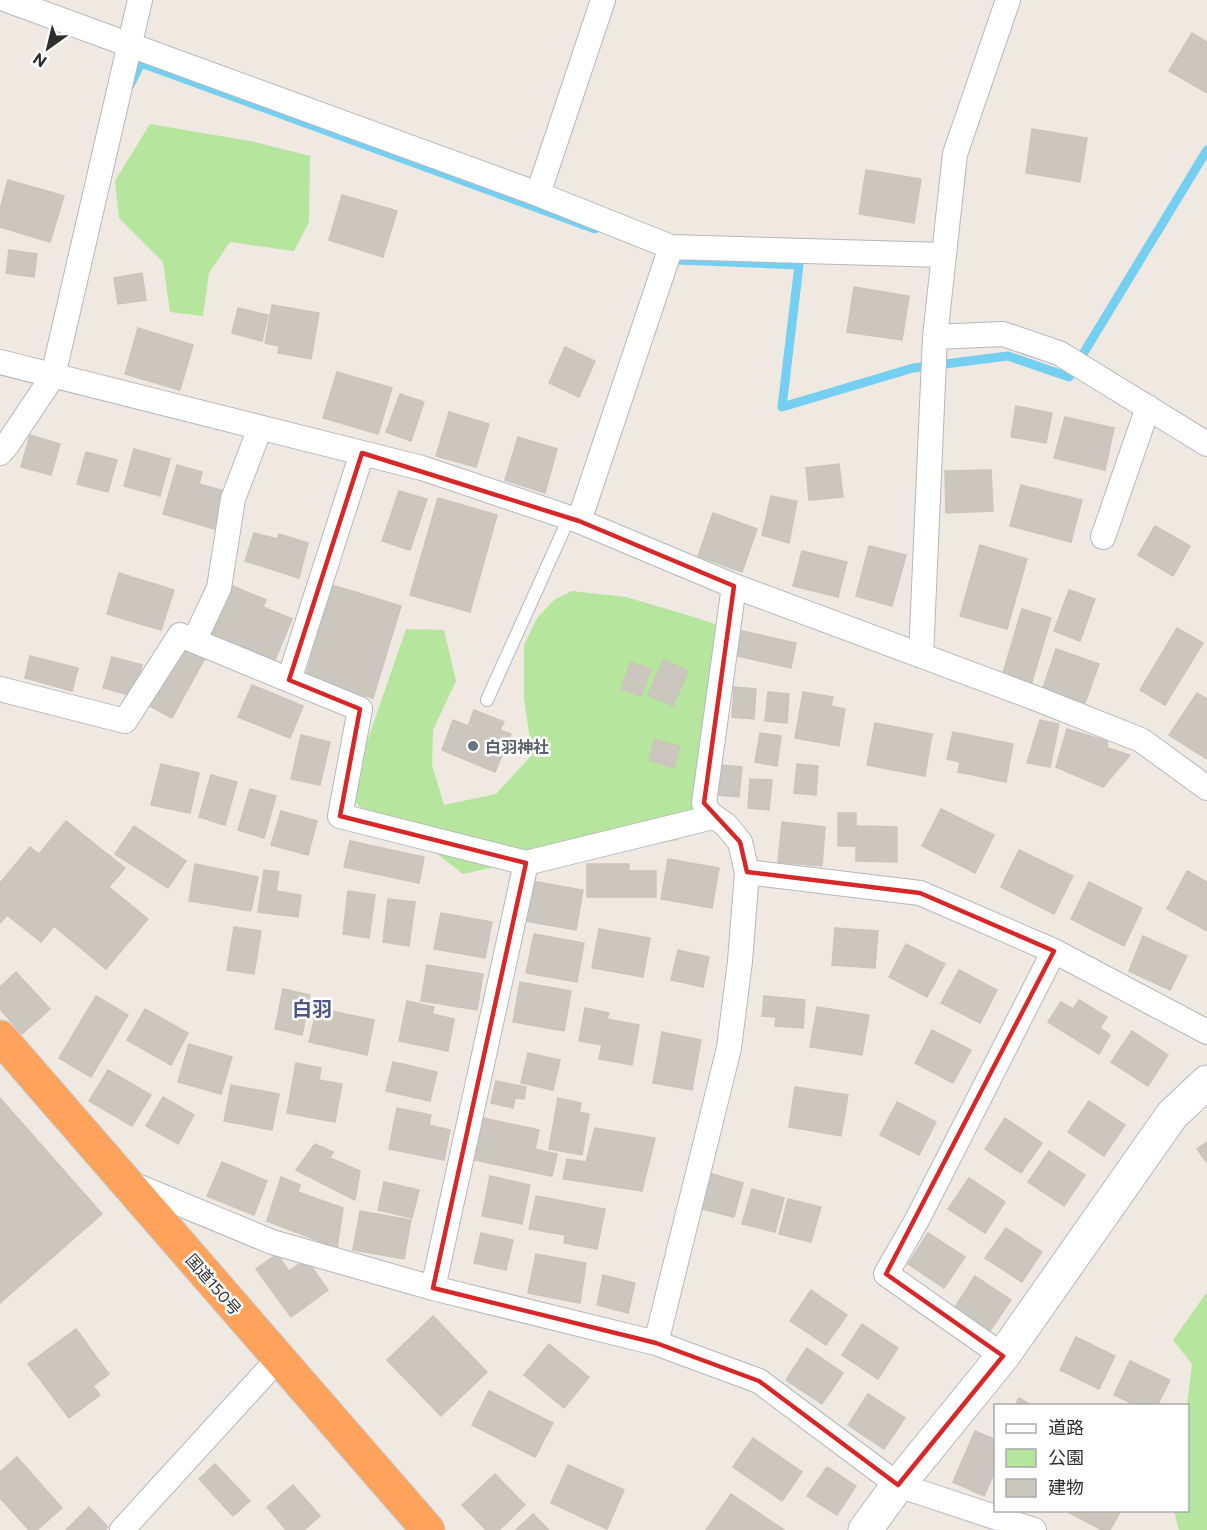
<svg xmlns="http://www.w3.org/2000/svg" width="1207" height="1530" font-family="Commissioner,'Noto Sans JP',sans-serif">
	<style>
		.green { fill: #b6e59e }
		.lines { fill: none; stroke-linecap: round; stroke-linejoin: round }
		.stream { stroke: #75cff0; stroke-width: 9 }
		.building { fill: #cbc7bf; stroke: #cbc5ba; stroke-width: 1.5 }
		.lane-casing { stroke: #b4b7c1; stroke-width: 14 }
		.street-casing { stroke: #b4b7c1; stroke-width: 26 }
		.secondary-casing { stroke: #b4b7c1; stroke-width: 35 }
		.highway-casing { stroke: #c9c9c9; stroke-width: 35 }
		.lane { stroke: #fff; stroke-width: 12 }
		.street { stroke: #fff; stroke-width: 24 }
		.secondary { stroke: #fff; stroke-width: 33 }
		.highway { stroke: #ffa35c; stroke-width: 33 }
		.marked { fill: none; stroke: #d62828; stroke-width: 4.5; stroke-linejoin: round }
		.worship-dot { fill: #6b7280; stroke: #fff; stroke-width: 2 }
		.labels { text-anchor: middle; dominant-baseline: central; stroke-width: 5; stroke-linejoin: round; paint-order: stroke }
		.worship-label { font-size: 16px; font-weight: bold; fill: #5b616d; stroke: #fff; text-anchor: start }
		.street-label { font-size: 16px; fill: #2e2e2e; stroke: #fff }
		.quarter-label { font-size: 20px; font-weight: bold; fill: #4d5680; stroke: #fff }
	</style>
	<rect width="100%" height="100%" fill="#efe9e1"/>
	<path class="green" d="M150 124 250 141 310 156 309 222 294 251 230 242 209 273 203 316 170 312 163 262 119 218 115 181Z
		M572 591 626 597 694 617 718 625 700 823 678 840 605 854 549 871 499 866 463 874 436 853 376 826 349 794 406 629 444 630 456 681 433 730 432 765 444 805 496 794 532 755 524 698V645L537 618 554 600Z
		M1207 1292V1530H1179L1174 1511 1188 1510 1187 1405 1192 1364 1173 1340Z"/>
	<g class="lines">
		<path class="stream" d="M130 85 141 63 595 229
			M670 257 678 260 799 265 782 407 913 368 1008 356 1069 377 1207 150"/>
	</g>
	<path class="building" d="M1192 33 1207 42V93L1169 71Z
		M1032 129 1087 138 1080 182 1026 173Z
		M866 170 921 179 914 223 859 214Z
		M8 180 64 196 50 242 0 227V209Z
		M342 195 397 211 383 257 329 240Z
		M9 250 37 254 34 277 6 273Z
		M142 273 146 300 118 304 114 278Z
		M854 287 909 296 902 340 847 332Z
		M272 305 319 313 311 359 278 353 279 346 265 343Z
		M238 308 268 315 262 341 232 333Z
		M138 328 193 345 180 390 125 374Z
		M565 347 595 361 579 397 549 383Z
		M337 372 392 388 378 434 323 418Z
		M400 394 424 402 411 441 386 432Z
		M1016 406 1052 413 1046 443 1011 437Z
		M449 412 489 424 476 467 436 456Z
		M1065 417 1114 428 1105 470 1054 458Z
		M30 435 60 444 51 475 21 467Z
		M518 437 557 449 545 493 505 480Z
		M134 449 170 459 160 496 124 486Z
		M86 452 117 460 108 492 77 484Z
		M839 464 843 497 809 500 806 468Z
		M177 465 202 472 199 484 228 492 218 530 163 514Z
		M991 470 993 511 946 513 945 471Z
		M1021 485 1082 500 1071 542 1010 526Z
		M399 491 427 499 410 550 382 541Z
		M771 496 797 501 789 543 762 535Z
		M438 498 497 515 470 612 410 595Z
		M713 513 757 529 742 572 698 556Z
		M1155 526 1190 546 1173 576 1138 555Z
		M254 533 277 539 279 534 308 543 299 578 245 561Z
		M980 545 1027 559 1007 629 960 616Z
		M869 546 906 555 892 606 856 596Z
		M802 551 847 562 838 597 793 586Z
		M119 573 174 590 161 630 107 614Z
		M332 585 401 606 373 698 305 678Z
		M233 586 266 600 263 607 292 619 275 660 212 634Z
		M1069 590 1095 599 1080 641 1054 631Z
		M1022 609 1051 618 1031 685 1002 676Z
		M1177 628 1203 643 1165 705 1140 690Z
		M742 631 796 643 791 668 737 656Z
		M178 644 205 658 172 718 146 704Z
		M1056 649 1099 664 1085 703 1043 688Z
		M30 656 78 668 72 691 25 678Z
		M112 657 142 665 133 696 103 688Z
		M663 660 688 671 673 706 648 695Z
		M631 662 651 669 641 696 621 689Z
		M252 685 303 706 290 738 238 717Z
		M734 687 756 689 754 719 732 717Z
		M768 692 789 694 787 723 765 721Z
		M803 692 833 697 831 706 845 709 839 746 795 738Z
		M1197 693 1207 699V759L1169 735Z
		M474 710 504 722 500 730 511 734 495 772 442 750 453 720 468 726Z
		M1040 720 1059 724 1050 767 1027 763Z
		M875 723 932 734 925 776 867 765Z
		M1067 729 1107 741 1108 748 1130 755 1103 787 1056 767Z
		M953 732 1013 744 1006 782 958 772 960 762 947 759Z
		M760 733 781 736 777 766 755 762Z
		M301 735 330 742 320 785 291 779Z
		M655 739 680 747 674 768 649 760Z
		M161 764 199 773 190 813 151 805Z
		M797 764 818 766 816 795 794 793Z
		M721 765 742 767 739 797 718 795Z
		M211 775 237 782 225 825 199 817Z
		M750 779 772 780 769 810 748 808Z
		M250 789 276 796 264 838 238 830Z
		M941 809 994 835 975 873 922 846Z
		M281 811 317 821 308 855 271 845Z
		M838 813H856V826L897 827V862L856 861V846H838Z
		M66 821 125 868 109 887 148 919 106 969 54 926 41 942 7 915 0 923V883L30 847 39 854Z
		M782 822 825 827 822 866 778 862Z
		M134 826 186 861 168 888 115 854Z
		M350 841 424 857 419 883 344 867Z
		M1019 850 1073 876 1054 914 1001 887Z
		M668 859 719 868 712 908 661 899Z
		M195 864 258 877 251 911 189 901Z
		M587 864H629V871H656V897H587Z
		M264 870 279 872 276 891 301 895 298 917 258 912Z
		M1187 871 1207 882V931L1167 909Z
		M532 881 583 890 576 930 525 921Z
		M1089 882 1142 908 1124 946 1071 919Z
		M348 891 375 895 369 938 343 934Z
		M388 899 415 902 409 946 383 942Z
		M441 913 492 922 485 958 434 949Z
		M234 927 261 931 254 974 227 970Z
		M835 928 878 931 875 968 832 965Z
		M599 929 650 938 643 977 592 968Z
		M534 934 584 943 577 982 526 973Z
		M1143 936 1187 956 1170 990 1129 971Z
		M906 944 945 964 927 997 889 977Z
		M678 950 709 957 703 987 671 980Z
		M427 965 483 974 477 1010 421 1001Z
		M959 970 997 990 980 1023 941 1003Z
		M16 972 50 1009 22 1034 0 1009V987Z
		M520 982 571 991 564 1031 513 1022Z
		M283 989 310 995 302 1035 275 1029Z
		M96 996 128 1015 91 1077 59 1058Z
		M764 996 805 1000 803 1028 775 1026 776 1017 762 1016Z
		M1079 1000 1107 1017 1100 1028 1110 1035 1099 1054 1048 1022 1061 1002 1073 1009Z
		M407 1001 434 1007 432 1014 454 1019 448 1051 399 1041Z
		M817 1007 869 1015 862 1055 810 1047Z
		M317 1008 374 1020 367 1055 309 1042Z
		M585 1008 609 1013 607 1019 639 1025 632 1065 599 1059 602 1045 579 1041Z
		M145 1009 188 1033 171 1065 127 1040Z
		M932 1030 971 1050 953 1083 915 1063Z
		M1132 1031 1168 1055 1148 1086 1111 1062Z
		M662 1032 701 1040 692 1090 653 1083Z
		M189 1044 232 1057 221 1094 178 1082Z
		M528 1053 560 1060 553 1090 521 1083Z
		M393 1062 437 1072 430 1101 386 1091Z
		M296 1063 321 1068 319 1080 342 1084 335 1122 287 1113Z
		M108 1070 151 1095 132 1126 89 1101Z
		M496 1081 526 1087 524 1099 515 1098 513 1108 491 1103Z
		M231 1085 279 1094 272 1130 224 1121Z
		M795 1087 848 1095 841 1136 789 1127Z
		M163 1097 194 1115 178 1144 146 1126Z
		M0 1098 102 1214 0 1303Z
		M558 1098 581 1103 579 1112 589 1114 582 1155 549 1149Z
		M1089 1101 1125 1125 1104 1156 1068 1132Z
		M897 1102 936 1122 919 1155 880 1135Z
		M397 1108 431 1115 429 1125 450 1130 444 1160 389 1149Z
		M483 1118 539 1130 535 1149 557 1154 552 1176 474 1160Z
		M1005 1118 1042 1143 1021 1173 985 1149Z
		M595 1128 655 1138 642 1191 563 1179 567 1159 586 1162Z
		M1207 1142V1163L1197 1149Z
		M315 1144 333 1152 330 1158 360 1171 355 1200 296 1170Z
		M1049 1151 1085 1175 1064 1206 1028 1182Z
		M222 1162 267 1181 254 1215 207 1196Z
		M712 1174 743 1183 734 1217 702 1209Z
		M490 1176 530 1185 522 1224 482 1216Z
		M281 1177 300 1185 298 1192 343 1208 337 1248 267 1221Z
		M969 1178 1005 1202 985 1233 948 1209Z
		M384 1182 419 1190 412 1218 378 1210Z
		M752 1189 784 1198 775 1232 742 1224Z
		M536 1196 605 1209 597 1249 564 1243 565 1235 529 1229Z
		M788 1199 821 1207 811 1242 779 1234Z
		M360 1211 411 1220 404 1259 353 1250Z
		M1006 1228 1042 1252 1022 1282 985 1258Z
		M481 1233 513 1240 506 1270 474 1263Z
		M928 1233 965 1257 944 1288 908 1264Z
		M277 1254 289 1271 306 1259 328 1290 291 1317 256 1269Z
		M536 1254 586 1263 580 1303 528 1293Z
		M603 1275 635 1283 628 1313 597 1305Z
		M975 1276 1011 1300 990 1331 955 1307Z
		M811 1290 847 1315 826 1345 790 1321Z
		M433 1316 487 1372 441 1416 387 1360Z
		M862 1324 898 1348 878 1379 842 1355Z
		M76 1329 109 1374 93 1386 100 1395 69 1418 28 1364Z
		M1076 1337 1115 1356 1099 1389 1060 1370Z
		M549 1344 589 1377 564 1408 524 1375Z
		M807 1348 843 1373 822 1404 786 1380Z
		M1130 1361 1170 1380 1157 1406H1137L1114 1395Z
		M489 1391 553 1423 535 1457 472 1425Z
		M868 1394 905 1418 884 1449 848 1425Z
		M1019 1398 1033 1406H1015Z
		M975 1431 996 1440V1469L984 1496 953 1482Z
		M753 1438 802 1472 782 1501 733 1467Z
		M17 1457 62 1508 37 1530H29L0 1498V1472Z
		M215 1464 250 1501 233 1516 199 1479Z
		M568 1465 624 1490 607 1529 551 1503Z
		M827 1467 856 1486 837 1515 807 1496Z
		M495 1474 525 1505 499 1530H486L462 1505Z
		M293 1485 320 1516 304 1530H286L267 1507Z
		M731 1494 784 1530H706Z
		M89 1507 108 1527 105 1530H66Z
		M1064 1510H1121L1110 1530H1102Z
		M533 1514 549 1530H516Z"/>
	<g class="lines">
		<defs>
			<path id="lane" d="M487 700 569 518"/>
			<path id="street" d="M7 0 538 194 671 247 943 255
				M538 194 603 0
				M935 337 1003 334 1059 353 1207 444
				M0 362 422 468 579 521 734 586 1035 698 1141 740 1207 788
				M0 453 7 445 53 376 140 0
				M579 521 671 247
				M1103 537 1148 407
				M194 641 219 588 233 499 260 428
				M921 656 935 337 955 154 1008 0
				M289 680 362 453
				M0 689 125 721 180 635 360 709 340 816 526 863 713 817
				M747 872 920 893 1054 951 1207 1032
				M130 1183 272 1242 433 1288 656 1343 759 1381 898 1485 1034 1530
				M433 1288 526 863
				M656 1343 729 1048 740 961 747 872 740 842 726 825 709 813 704 803 734 586
				M1003 1356 886 1274 917 1220 1054 951
				M122 1530 279 1358"/>
			<path id="secondary" d="M865 1530 898 1485 1003 1356 1172 1115 1207 1082"/>
			<path id="highway" d="M0 1037 428 1530"/>
		</defs>
		<use href="#lane" class="lane-casing"/>
		<use href="#street" class="street-casing"/>
		<use href="#secondary" class="secondary-casing"/>
		<use href="#highway" class="highway-casing"/>
		<use href="#lane" class="lane"/>
		<use href="#street" class="street"/>
		<use href="#secondary" class="secondary"/>
		<use href="#highway" class="highway"/>
	</g>
	<path class="marked" d="M362 453 579 521 734 586 704 803 740 842 747 872 920 893 1054 951 886 1274 1003 1356 898 1485 759 1381 656 1343 433 1288 526 863 340 816 360 709 289 680Z"/>
	<circle class="worship-dot" cx="473" cy="746" r="6"/>
	<g class="labels">
		<g class="worship-label">
			<text x="485" y="746">白羽神社</text>
		</g>
		<g class="street-label">
			<text transform="translate(214 1284) rotate(49)">国道150号</text>
		</g>
		<g class="quarter-label">
			<text x="312" y="1008">白羽</text>
		</g>
	</g>
	<rect x="994" y="1404" width="195" height="108" fill="#ffffff" stroke="#ababab" stroke-width="1.5"/>
	<rect x="1006" y="1424" width="30" height="9" fill="#ffffff" stroke="#ababab" stroke-width="1.5"/>
	<text x="1048" y="1434" font-size="18" fill="#2e2e2e">道路</text>
	<rect x="1006" y="1449" width="30" height="18" fill="#b6e59e" stroke="#ababab" stroke-width="1.5"/>
	<text x="1048" y="1464" font-size="18" fill="#2e2e2e">公園</text>
	<rect x="1006" y="1479" width="30" height="18" fill="#cbc7bf" stroke="#ababab" stroke-width="1.5"/>
	<text x="1048" y="1494" font-size="18" fill="#2e2e2e">建物</text>
	<g transform="translate(48 48) rotate(214)" stroke="#ffffff" stroke-width="4.5" paint-order="stroke">
	<path d="M0-4.5L10 22L0 15L-10 22Z" fill="#2e2e2e"/>
	<text y="-9" font-size="16" font-weight="bold" text-anchor="middle" fill="#2e2e2e">N</text>
	</g>
</svg>
